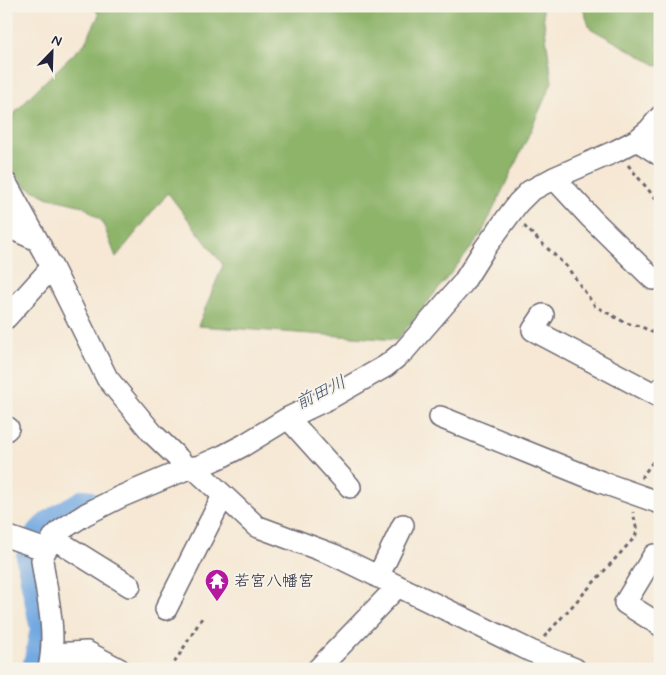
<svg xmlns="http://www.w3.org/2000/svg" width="666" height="675" font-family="Mynerve,'Klee One',sans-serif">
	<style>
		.forest { fill: #8eb46a; stroke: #586b52 }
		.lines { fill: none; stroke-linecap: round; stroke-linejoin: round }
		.river { stroke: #73a9e1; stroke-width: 30 }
		.minor-casing { stroke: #6c6771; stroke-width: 24 }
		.path { stroke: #6c6771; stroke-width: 3; stroke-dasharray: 4 4; stroke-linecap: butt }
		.minor { stroke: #fff; stroke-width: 21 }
		.labels { text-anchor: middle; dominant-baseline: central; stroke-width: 4; stroke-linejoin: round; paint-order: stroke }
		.poi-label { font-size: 16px; fill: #22223b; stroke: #f7f3e8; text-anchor: start }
		.water-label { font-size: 18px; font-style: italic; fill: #3e5175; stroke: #f7f3e8 }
	</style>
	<rect width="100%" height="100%" fill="#f7f3e8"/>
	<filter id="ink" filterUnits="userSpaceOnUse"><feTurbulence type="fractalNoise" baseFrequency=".02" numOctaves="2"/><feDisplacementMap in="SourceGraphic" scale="10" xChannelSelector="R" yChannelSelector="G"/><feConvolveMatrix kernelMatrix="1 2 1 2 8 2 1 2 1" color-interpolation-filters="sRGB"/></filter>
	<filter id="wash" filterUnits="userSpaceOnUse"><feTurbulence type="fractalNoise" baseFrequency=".0096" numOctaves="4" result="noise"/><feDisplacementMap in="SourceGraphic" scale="20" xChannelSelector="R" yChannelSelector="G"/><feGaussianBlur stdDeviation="1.12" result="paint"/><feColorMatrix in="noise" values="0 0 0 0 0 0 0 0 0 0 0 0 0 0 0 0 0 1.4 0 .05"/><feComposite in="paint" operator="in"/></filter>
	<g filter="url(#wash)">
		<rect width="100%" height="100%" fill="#f6e8d4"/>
		<path class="forest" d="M93 6H542L552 82 526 141 480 237 397 340 198 326 223 265 168 193 116 257 102 221 83 206 49 198 23 185 6 161V147L12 116 32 94 85 43 99 15Z
			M582 6H660V67L590 28Z"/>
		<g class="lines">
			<path class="river" d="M37 669 45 629 31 559C33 530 62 517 85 504"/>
		</g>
	</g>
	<g filter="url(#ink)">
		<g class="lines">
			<defs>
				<path id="minor" d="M637 140 660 155
					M554 178 591 218 653 279
					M6 183 52 267 107 378 153 434 178 458 187 469
					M6 226 37 240
					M543 315 533 330 656 395 660 389
					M6 318 52 267
					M440 417 601 482 660 503
					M288 418 350 487
					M6 427 8 428 6 430
					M193 467 256 526 334 555 531 651 575 669
					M6 536 46 550
					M53 538 130 586
					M660 557 654 555 625 603 660 625
					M378 577 403 525
					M166 609 223 496
					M53 654 87 652 119 669
					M49 669C57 632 47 597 42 560L43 555 53 538 61 530 86 514 120 497 184 470 200 466 223 456 244 445 288 418 328 399 386 366 404 351 463 283 485 248 518 203 530 191 554 178 616 151 637 140 649 130 660 117
					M318 669 398 586"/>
			</defs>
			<use href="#minor" class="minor-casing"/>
			<path class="path" d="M6 14 11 6
				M628 165 660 204
				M524 226 567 267 595 306 626 323 640 326 660 336
				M641 478 660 452
				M544 637 635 537 637 531 633 512
				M176 669 173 665 202 618"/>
			<use href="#minor" class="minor"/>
		</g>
	</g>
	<defs>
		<symbol id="temple-pin" viewBox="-11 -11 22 30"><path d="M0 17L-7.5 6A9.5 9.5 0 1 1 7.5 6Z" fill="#b5179e" stroke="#f7f3e8"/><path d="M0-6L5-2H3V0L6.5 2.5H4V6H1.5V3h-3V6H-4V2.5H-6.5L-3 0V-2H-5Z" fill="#fff"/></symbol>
	</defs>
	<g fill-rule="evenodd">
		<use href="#temple-pin" x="203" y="567" width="28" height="38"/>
	</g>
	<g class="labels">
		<g class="poi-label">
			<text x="234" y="581">若宮八幡宮</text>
		</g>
		<g class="water-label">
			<text transform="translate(321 393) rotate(-26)">前田川</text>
		</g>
	</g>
	<rect width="666" height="675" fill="none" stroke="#f7f3e8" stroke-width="25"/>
	<g transform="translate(52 52) rotate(23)" stroke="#f7f3e8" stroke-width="4" paint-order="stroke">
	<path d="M0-4L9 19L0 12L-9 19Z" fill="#22223b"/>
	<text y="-8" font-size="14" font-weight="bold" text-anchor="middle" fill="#22223b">N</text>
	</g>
</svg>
